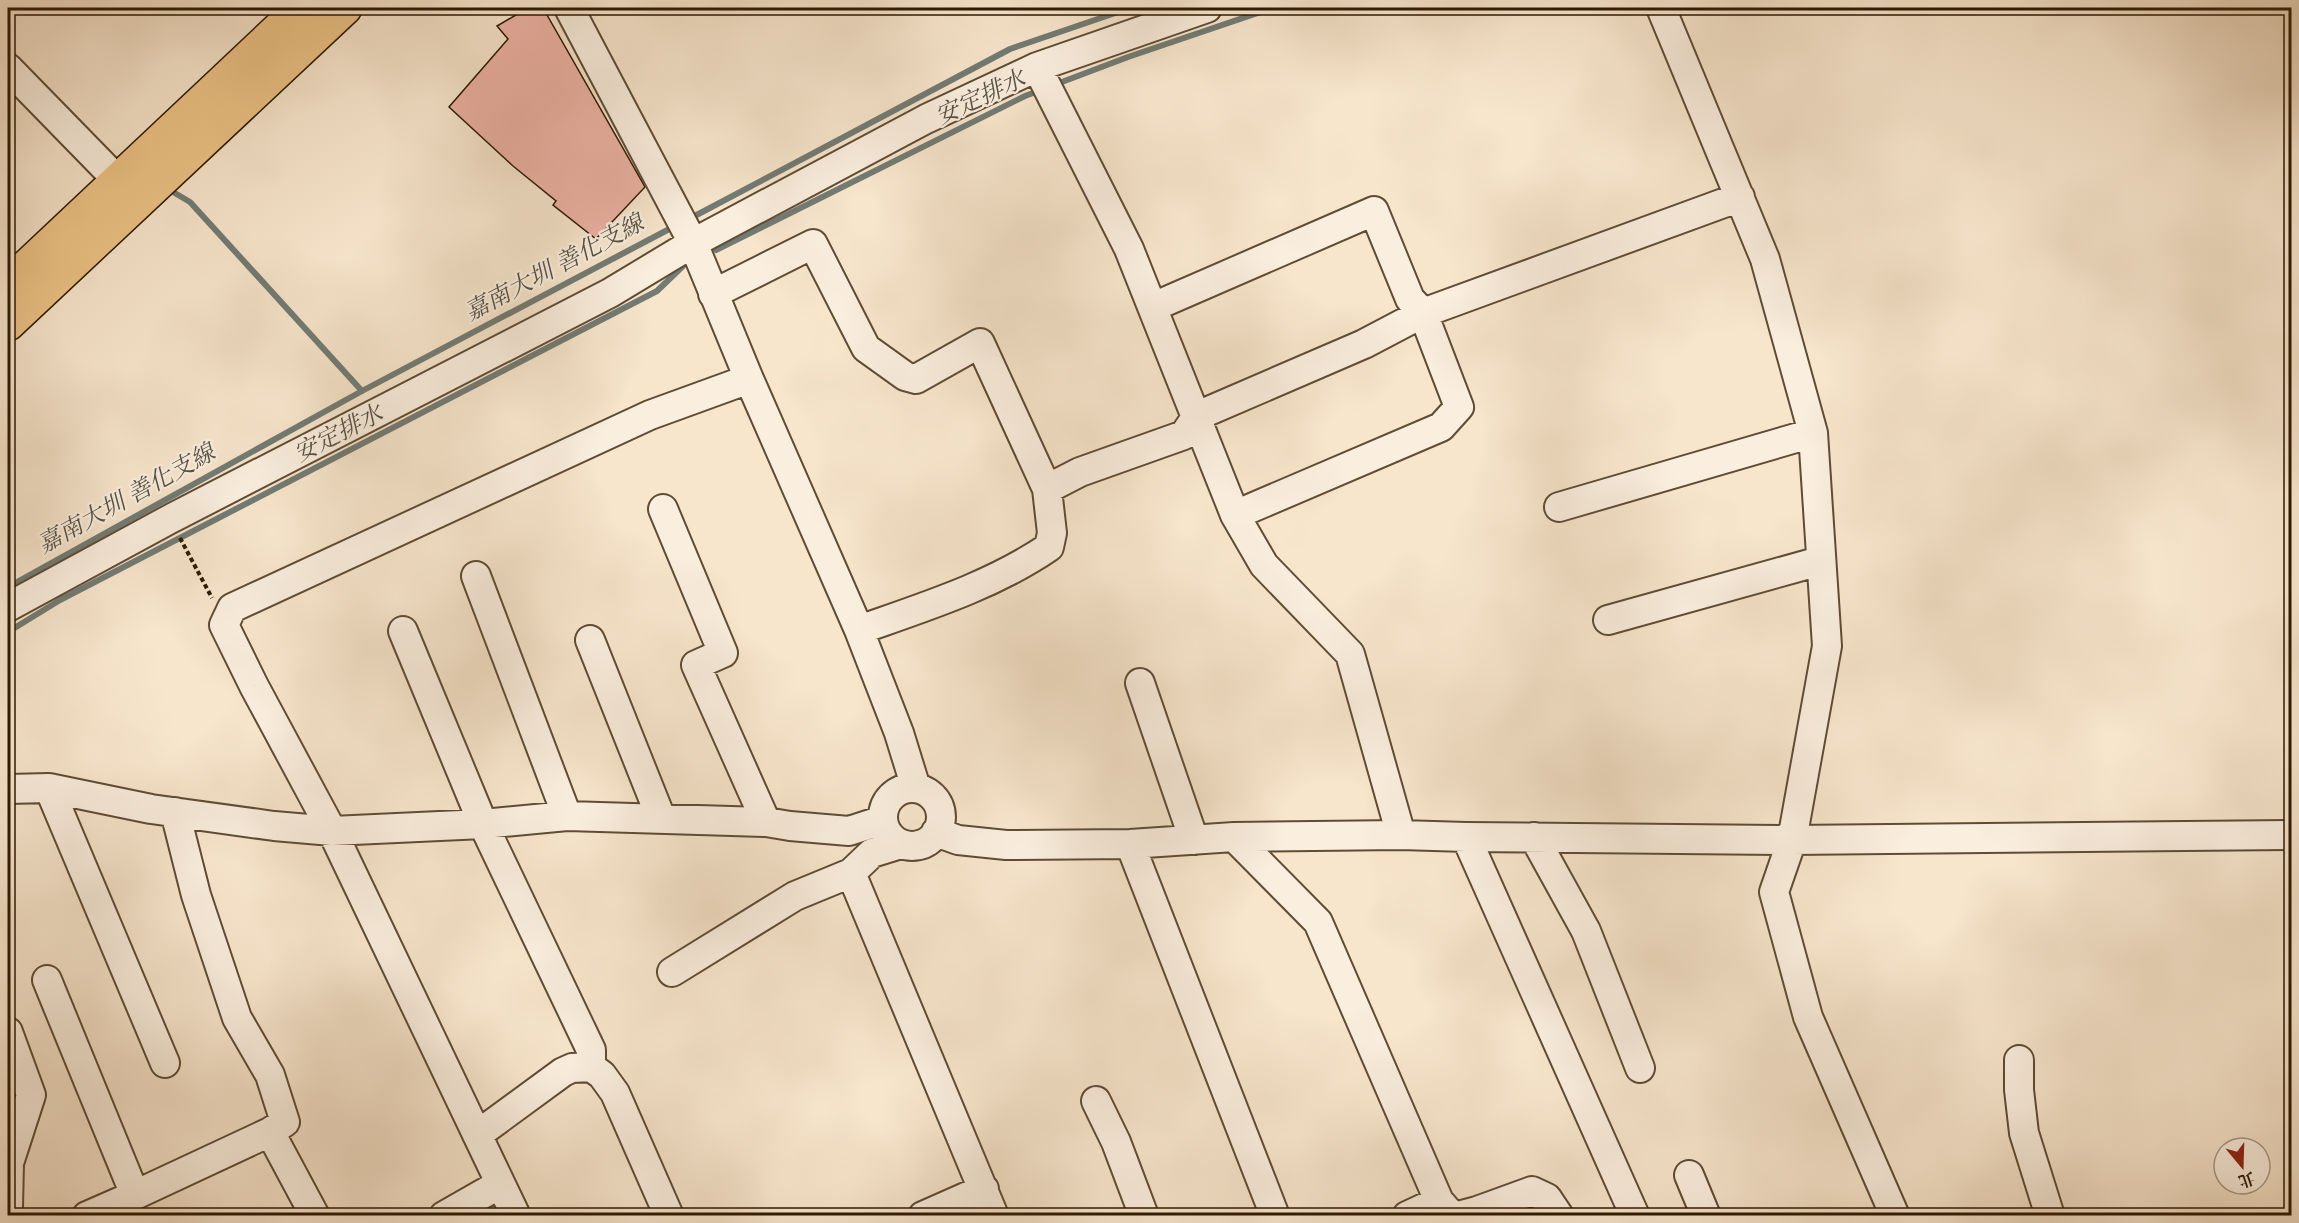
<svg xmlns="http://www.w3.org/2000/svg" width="2299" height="1223" font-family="'Old Standard TT','Noto Serif TC',serif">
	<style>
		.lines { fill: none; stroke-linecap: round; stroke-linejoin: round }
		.stream { stroke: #727b74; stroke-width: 6 }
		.building { fill: #ecb2a4; stroke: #2c1903; stroke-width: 1.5 }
		.minor-casing { stroke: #5f4c35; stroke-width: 32 }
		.major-casing { stroke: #2c1903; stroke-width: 36 }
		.path { stroke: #2c1903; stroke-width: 4; stroke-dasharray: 4.5 3; stroke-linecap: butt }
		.minor { stroke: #faeede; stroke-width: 28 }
		.major { stroke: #ecc286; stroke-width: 33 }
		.labels { text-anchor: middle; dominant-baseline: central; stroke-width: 4.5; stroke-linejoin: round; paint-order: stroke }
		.water-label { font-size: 24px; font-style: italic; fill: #555245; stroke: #faeede }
	</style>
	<rect width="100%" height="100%" fill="#f7e5cc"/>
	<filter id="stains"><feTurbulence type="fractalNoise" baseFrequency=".00333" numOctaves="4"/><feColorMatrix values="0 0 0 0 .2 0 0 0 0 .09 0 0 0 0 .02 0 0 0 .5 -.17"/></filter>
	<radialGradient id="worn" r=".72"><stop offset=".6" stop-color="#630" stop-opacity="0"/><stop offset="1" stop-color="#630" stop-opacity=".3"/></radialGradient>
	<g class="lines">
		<path class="stream" d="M1054 85 1128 57 1272 8
			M168 189 190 202 362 391
			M689 219 1010 49 1130 8
			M716 250 1025 96 1041 90
			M8 587 362 391 675 226
			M8 632 60 600 657 291 683 266"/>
	</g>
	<path class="building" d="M528 8H543L645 187 596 239 553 205 556 201 513 166 449 107 508 39 497 26Z"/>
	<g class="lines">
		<defs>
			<path id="minor" d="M569 8 693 243 749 379 859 630 899 733 916 788
				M1661 8 1765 259 1813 433 1827 646 1792 840 1774 892 1808 1017 1895 1216
				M1037 67 1129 249 1235 515 1264 565 1350 654 1401 835
				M8 68 132 195
				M713 294 813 244 866 348 905 376 916 379 980 343 1047 489
				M1153 307 1374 211 1410 299 1423 313 1459 407 1441 427 1235 515
				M1559 507 1813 433
				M663 509 723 653 696 665 766 822
				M476 576 567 816
				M8 607 172 518 610 293 693 243 926 119 1037 67 1207 8
				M1608 620 1820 561
				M859 630C924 607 992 586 1049 547L1052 533 1047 489 1080 472 1184 435 1197 416 1364 344 1423 313 1740 197
				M403 631 483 824 591 1050V1067
				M590 640 661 818
				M1140 683 1194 840
				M49 788 165 1063
				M883 817a29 29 0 1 1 58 0a29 29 0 1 1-58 0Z
				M8 789 49 788 151 809 274 826 332 831 483 824 567 816 766 822 790 826 849 831 883 820
				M936 832 958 840 1006 845 1130 844 1234 837 1401 835 1466 837 1792 840 2292 835
				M1234 837 1318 922 1439 1201 1452 1216
				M1466 837 1635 1216
				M1534 837 1586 931 1640 1068
				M901 844 872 853 851 873 994 1216
				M1130 844 1275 1216
				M672 972 795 896 851 873
				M47 980 135 1195
				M8 1032 31 1095 9 1163 8 1207
				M2019 1060V1090L2024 1133 2050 1216
				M1096 1101 1116 1142 1144 1216
				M270 1132 315 1216
				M477 1135 563 1072 572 1068 591 1067 602 1075 615 1093 669 1216
				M1689 1175 1706 1216
				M87 1216 135 1195 270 1132 285 1122 270 1075 237 1018 196 895 175 812
				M444 1216 500 1184
				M516 1216 332 831 254 686 224 625 232 608 650 415 749 379
				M923 1216 984 1189
				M1407 1216 1439 1201
				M1458 1216 1477 1211 1532 1191 1547 1198 1559 1216"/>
			<path id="major" d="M8 284 301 8
				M8 324 345 8"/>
		</defs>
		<use href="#minor" class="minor-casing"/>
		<use href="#major" class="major-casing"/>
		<path class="path" d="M180 538 212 598"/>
		<use href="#minor" class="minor"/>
		<use href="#major" class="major"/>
	</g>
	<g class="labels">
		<g class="water-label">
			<text transform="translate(981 99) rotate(-25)">安定排水</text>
			<text transform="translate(555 269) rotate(-28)">嘉南大圳 善化支線</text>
			<text transform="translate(339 435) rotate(-27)">安定排水</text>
			<text transform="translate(127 500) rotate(-29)">嘉南大圳 善化支線</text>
		</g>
	</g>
	<rect width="2299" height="1223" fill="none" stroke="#f7e5cc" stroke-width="30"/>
	<rect x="9" y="9" width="2281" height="1205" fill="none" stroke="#2c1903" stroke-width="3"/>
	<rect x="15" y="15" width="2269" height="1193" fill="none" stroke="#2c1903" stroke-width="1.5"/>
	<g transform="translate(2242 1166) rotate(161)"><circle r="28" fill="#faeede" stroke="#a89986" stroke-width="1.5"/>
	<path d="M0-4.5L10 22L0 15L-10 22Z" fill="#8f2418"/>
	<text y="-9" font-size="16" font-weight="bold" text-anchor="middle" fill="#2c1903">北</text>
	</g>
	<rect width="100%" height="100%" filter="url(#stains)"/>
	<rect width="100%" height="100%" fill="url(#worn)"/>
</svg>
